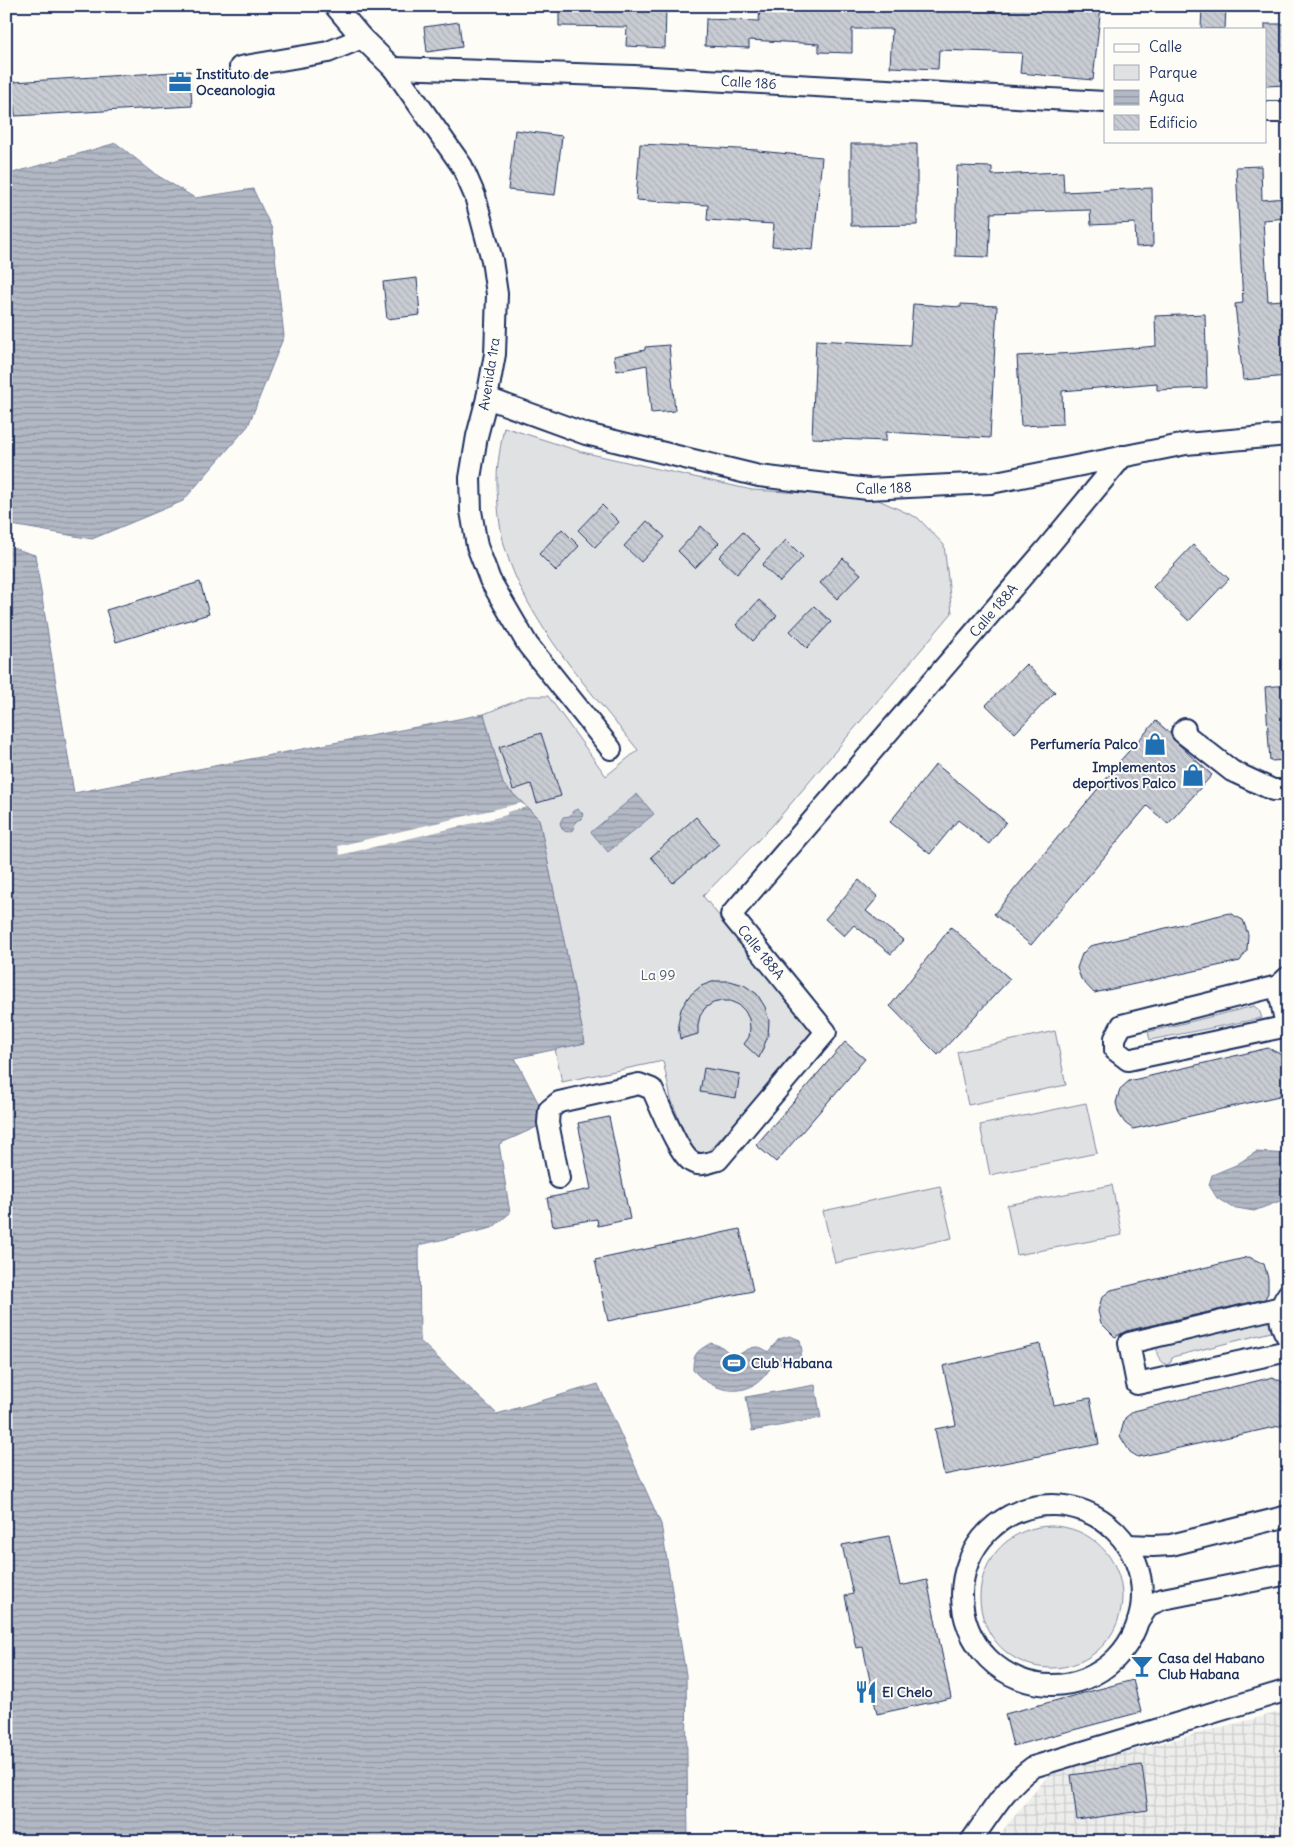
<svg xmlns="http://www.w3.org/2000/svg" width="1294" height="1847" font-family="Delius,sans-serif">
	<style>
		.industrial { fill: url(#industrial-grid) }
		.green { fill: #e0e1e3; stroke: #7e88a0 }
		.water { fill: url(#water-rules); stroke: #76819c }
		.pier { fill: #fdfcf7 }
		.building { fill: url(#building-back-hatch); stroke: #1b2f5e }
		.lines { fill: none; stroke-linecap: round; stroke-linejoin: round }
		.minor-casing { stroke: #1b2f5e; stroke-width: 24 }
		.minor { stroke: #fdfcf7; stroke-width: 20 }
		.labels { text-anchor: middle; dominant-baseline: central; stroke-width: 4; stroke-linejoin: round; paint-order: stroke }
		.poi-label { font-size: 14px; font-weight: bold; fill: #1b2f5e; stroke: #fdfcf7; text-anchor: start }
		.street-label { font-size: 14px; fill: #1b2f5e; stroke: #fdfcf7 }
		.park-label { font-size: 14px; fill: #4c5c7f; stroke: #fdfcf7 }
	</style>
	<defs>
		<pattern id="industrial-grid" width="8" height="8" patternUnits="userSpaceOnUse" patternTransform="scale(1.25)"><rect width="8" height="8" fill="#edeeec"/><path d="M0 4h8M4 0v8" fill="none" stroke="#cbcccd"/></pattern>
		<pattern id="water-rules" width="6" height="5" patternUnits="userSpaceOnUse" patternTransform="scale(1.25)"><rect width="6" height="5" fill="#b3b8c5"/><path d="M0 2.5h6" fill="none" stroke="#9196a3"/></pattern>
		<pattern id="building-back-hatch" width="6" height="6" patternUnits="userSpaceOnUse" patternTransform="scale(1.25)"><rect width="6" height="6" fill="#c9ccd3"/><path d="M-1 5l2 2M0 0l6 6M5-1l2 2" fill="none" stroke="#acb0b8"/></pattern>
	</defs>
	<rect width="100%" height="100%" fill="#fdfcf7"/>
	<filter id="ink" filterUnits="userSpaceOnUse"><feTurbulence type="fractalNoise" baseFrequency=".02" numOctaves="2"/><feDisplacementMap in="SourceGraphic" scale="10" xChannelSelector="R" yChannelSelector="G"/><feConvolveMatrix kernelMatrix="1 2 1 2 8 2 1 2 1" color-interpolation-filters="sRGB"/></filter>
	<g filter="url(#ink)">
		<path class="industrial" d="M1288 1710V1841H994L1051 1772Z"/>
		<path class="green" d="M504 427 582 452 752 490 872 497 918 518 944 545 952 613 772 826 703 896 740 942 818 1031 706 1154 691 1149 671 1099 663 1061 562 1082 555 1049 585 1043 539 819 503 784 484 714 528 696H548L606 776 638 750C590 690 527 623 505 548 499 527 497 502 497 480 497 463 501 444 504 427Z
			M1254 1006 1259 1010 1262 1018 1150 1040 1148 1032Z
			M1055 1031 1066 1085 968 1105 957 1052Z
			M1086 1103 1097 1153 990 1175 980 1125Z
			M1112 1185 1122 1235 1017 1255 1007 1205Z
			M940 1186 952 1238 835 1263 823 1211Z
			M1272 1320 1275 1331 1172 1357 1171 1362 1167 1365C1157 1360 1151 1346 1165 1343L1169 1345Z
			M980 1597a71 71 0 1 1 142 0a71 71 0 1 1-142 0Z"/>
		<path class="water" d="M116 143 155 174 195 198 253 189 272 229 284 336 248 426 183 501 92 539 6 524V175Z
			M6 546 35 555 74 793 484 714 503 784 539 819 585 1043 515 1058 548 1122 499 1144 510 1213 492 1228 419 1245 420 1341 497 1414 598 1384 661 1524 686 1675 688 1841H6Z
			M637 794 654 814 608 852 591 832Z
			M578 809 583 814 582 819 576 821 573 830 566 832 562 829 560 823 563 817 570 816 573 811Z
			M1256 1152 1288 1154V1190L1280 1201 1254 1211 1231 1207 1217 1198 1209 1185 1212 1175 1236 1165Z
			M790 1336 800 1340 802 1351 798 1361 785 1365 776 1362C768 1370 764 1379 754 1385 733 1397 708 1387 693 1370 693 1353 697 1351 711 1343L722 1347 734 1357C747 1351 755 1341 768 1352L779 1339Z
			M815 1385 821 1418 752 1431 746 1397Z"/>
		<path class="pier" d="M521 803 527 807 507 812V815L340 855 338 846Z"/>
		<path class="building" d="M559 6H666L665 48 626 46 627 27 559 26Z
			M760 6H1101L1093 80 1020 73 1022 53 939 50 938 69 890 67 892 29H852V53L819 52V44L749 40V48L705 46 706 19 759 21Z
			M1202 6H1226L1225 29H1201Z
			M459 22 462 47 427 52 424 27Z
			M1265 24H1288V85L1265 86Z
			M190 71 192 106 15 116 13 82Z
			M515 130 562 136 555 195 508 190Z
			M640 144 758 150V151L822 157 813 250 772 246 774 224 707 220 708 205 636 200Z
			M851 144H917V225L851 226Z
			M957 166 992 167V175L1063 172 1064 192 1152 188 1153 246 1136 247 1135 223 1091 225 1090 210 991 213 989 257 955 256Z
			M1261 166 1262 200 1286 198 1287 218 1263 220 1268 301 1284 300 1288 336V376L1243 380 1235 304 1243 303 1236 167Z
			M417 278 420 315 387 319 383 282Z
			M913 304 961 307V304L997 306 990 438 886 432V441L812 438 816 340 910 345Z
			M1205 314 1207 388 1157 390V383L1062 391 1063 424 1021 426 1017 356 1077 353 1156 346 1155 316Z
			M669 345 675 411 651 413 647 365 617 371 614 356 645 350V347Z
			M602 505 619 522 595 547 578 530Z
			M647 521 665 537 641 562 624 546Z
			M701 526 719 543 695 568 678 551Z
			M562 529 579 546 556 571 539 554Z
			M743 532 760 549 737 574 719 557Z
			M786 540 803 557 780 582 762 565Z
			M1193 545 1229 579 1189 621 1153 587Z
			M843 558 861 574 837 599 820 583Z
			M200 582 209 614 116 642 106 610Z
			M759 600 777 616 753 641 736 625Z
			M814 606 831 622 807 648 790 631Z
			M1026 664 1055 692 1015 733 986 705Z
			M1288 685V760L1270 761 1265 687Z
			M1156 721 1171 734 1175 741 1212 775 1168 824 1147 806 1031 945 994 914 1111 773 1110 772Z
			M541 733 561 796 537 803 531 784 513 790 499 747Z
			M936 764 1006 822 989 844 958 820 930 854 890 822Z
			M696 817 719 844 673 883 651 857Z
			M859 880 878 897 866 911 903 940 891 954 854 925 844 936 825 919Z
			M1229 913 1243 920 1248 934 1247 950 1240 961 1094 993 1081 979 1077 968 1082 954 1090 946Z
			M951 927 1010 979 938 1055 890 1006Z
			M715 981H730L744 985 757 994 765 1007 769 1021 768 1036 759 1058 744 1044 749 1037 750 1028 749 1019 745 1011 739 1005 730 1001H722L713 1003 705 1008 700 1016 698 1025V1034L680 1039 678 1024 681 1009 689 996 701 986Z
			M845 1042 865 1059 776 1162 756 1145Z
			M1268 1048 1282 1055 1286 1070V1085L1279 1096 1133 1129 1125 1123 1119 1114 1116 1103 1120 1089 1129 1081Z
			M704 1068 740 1074 736 1098 700 1092Z
			M609 1117 630 1219 598 1226 597 1219 553 1226 547 1198 591 1189 578 1123Z
			M740 1229 753 1291 608 1321 595 1260Z
			M1249 1257 1264 1264 1268 1278V1293L1265 1299 1126 1331 1115 1337 1101 1323 1098 1311 1102 1297 1111 1290Z
			M1040 1344 1054 1405 1090 1398 1099 1444 944 1475 935 1429 956 1425 943 1366Z
			M1273 1377 1288 1385V1419L1284 1425 1138 1457 1130 1452 1120 1436 1125 1418 1134 1411Z
			M889 1536 900 1586 927 1580 951 1698 877 1714 863 1647 856 1648 845 1596 853 1594 842 1545Z
			M1133 1680 1141 1712 1013 1746 1005 1714Z
			M1142 1765 1148 1810 1077 1820 1071 1775Z"/>
		<g class="lines">
			<defs>
				<g id="minor">
					<path d="M335 6 362 38 393 68 462 166 475 196 492 260 497 294 495 354 487 398 477 436 470 478 471 511 477 546 490 580 528 645 611 749"/>
					<path d="M240 67 328 52 362 38"/>
					<path id="s1" d="M393 68 634 76 1105 102"/>
					<path d="M1265 112H1288"/>
					<path id="s2" d="M487 398 586 434 759 476 868 489 991 483 1186 444 1288 435"/>
					<path d="M1185 729 1182 732 1232 771 1273 790H1288"/>
					<path d="M1288 977 1278 986 1122 1025 1115 1038V1050L1128 1060 1288 1026"/>
					<path d="M1278 986 1286 1026"/>
					<path id="s3" d="M559 1178 548 1123 549 1110 559 1102 639 1084 652 1089C660 1105 678 1154 692 1162 700 1167 710 1162 718 1160L826 1032 731 915 1047 548 1123 456"/>
					<path d="M1288 1294C1277 1309 1278 1324 1288 1338"/>
					<path d="M1281 1307 1129 1343 1137 1384 1288 1351"/>
					<circle cx="1052" cy="1595" r="90"/>
					<path d="M1127 1545 1153 1546 1171 1545 1288 1516"/>
					<path d="M1138 1621 1149 1605 1163 1599 1288 1574"/>
					<path d="M971 1841C990 1814 1006 1786 1033 1767L1288 1690"/>
				</g>
			</defs>
			<use href="#minor" class="minor-casing"/>
			<use href="#minor" class="minor"/>
		</g>
	</g>
	<defs>
		<symbol id="office-bare" viewBox="-9 -9 18 18"><path d="M-6-3h4V-5.5h4V-3h4V5H-6ZM-1-4.5V-3h2v-1.5ZM-6 0V1H6V0Z" fill="#1f6fb2" stroke="#fdfcf7" stroke-width="2.5" paint-order="stroke"/></symbol>
		<symbol id="shop-bare" viewBox="-9 -9 18 18"><path d="M-5-2.5h2.3a2.7 3.5 0 0 1 5.4 0H5L5.5 6h-11ZM-1.5-2.5h3a1.5 2.3 0 0 0-3 0Z" fill="#1f6fb2" stroke="#fdfcf7" stroke-width="2.5" paint-order="stroke"/></symbol>
		<symbol id="stadium-bare" viewBox="-9 -9 18 18"><path d="M0-5a6.5 5 0 1 0 0 10a6.5 5 0 1 0 0-10ZM-3.5-1.8h7v3.6h-7Z" fill="#1f6fb2" stroke="#fdfcf7" stroke-width="2.5" paint-order="stroke"/></symbol>
		<symbol id="bar-bare" viewBox="-9 -9 18 18"><path d="M-6-5H6L.8 .8V4.5H3.5V6h-7V4.5H-.8V.8Z" fill="#1f6fb2" stroke="#fdfcf7" stroke-width="2.5" paint-order="stroke"/></symbol>
		<symbol id="restaurant-bare" viewBox="-9 -9 18 18"><path d="M-5-6h1v4h1v-4h1v4h1v-4h1v5L-1.5 .5V6h-2V.5L-5-1ZM5-6V6H3V1.5H1.5Q1.5-4 5-6Z" fill="#1f6fb2" stroke="#fdfcf7" stroke-width="2.5" paint-order="stroke"/></symbol>
	</defs>
	<g fill-rule="evenodd">
		<use href="#office-bare" x="164" y="66" width="32" height="32"/>
		<use href="#shop-bare" x="1139" y="728" width="32" height="32"/>
		<use href="#shop-bare" x="1177" y="759" width="32" height="32"/>
		<use href="#stadium-bare" x="718" y="1347" width="32" height="32"/>
		<use href="#bar-bare" x="1126" y="1650" width="32" height="32"/>
		<use href="#restaurant-bare" x="850" y="1676" width="32" height="32"/>
	</g>
	<g class="labels">
		<g class="poi-label">
			<text x="196" y="74">Instituto de<tspan x="196" dy="16">Oceanologia</tspan></text>
			<text x="1138" y="744" text-anchor="end">Perfumería Palco</text>
			<text x="1176" y="767" text-anchor="end">Implementos<tspan x="1176" dy="16">deportivos Palco</tspan></text>
			<text x="751" y="1363">Club Habana</text>
			<text x="1158" y="1658">Casa del Habano<tspan x="1158" dy="16">Club Habana</tspan></text>
			<text x="882" y="1692">El Chelo</text>
		</g>
		<g class="street-label">
			<text stroke="none"><textPath href="#s1" startOffset="356">Calle 186</textPath></text>
			<text transform="translate(489 374) rotate(-81)">Avenida 1ra</text>
			<text stroke="none"><textPath href="#s2" startOffset="409">Calle 188</textPath></text>
			<text stroke="none"><textPath href="#s3" startOffset="1009">Calle 188A</textPath></text>
			<text transform="translate(761 952) rotate(51)">Calle 188A</text>
		</g>
		<g class="park-label">
			<text x="658" y="975">La 99</text>
		</g>
	</g>
	<rect width="1294" height="1847" fill="none" stroke="#fdfcf7" stroke-width="25"/>
	<rect x="12" y="12" width="1269" height="1822" fill="none" stroke="#1b2f5e" stroke-width="2" filter="url(#ink)"/>
	<rect x="1104" y="28" width="162" height="115" fill="#fdfcf7" stroke="#a3aaba"/>
	<rect x="1114" y="44" width="25" height="8" fill="#fdfcf7" stroke="#a3aaba"/>
	<text x="1149" y="52" font-size="15" fill="#1b2f5e">Calle</text>
	<rect x="1114" y="65" width="25" height="15" fill="#e0e1e3" stroke="#a3aaba"/>
	<text x="1149" y="78" font-size="15" fill="#1b2f5e">Parque</text>
	<rect x="1114" y="90" width="25" height="15" fill="url(#water-rules)" stroke="#a3aaba"/>
	<text x="1149" y="102" font-size="15" fill="#1b2f5e">Agua</text>
	<rect x="1114" y="115" width="25" height="15" fill="url(#building-back-hatch)" stroke="#a3aaba"/>
	<text x="1149" y="128" font-size="15" fill="#1b2f5e">Edificio</text>
</svg>
